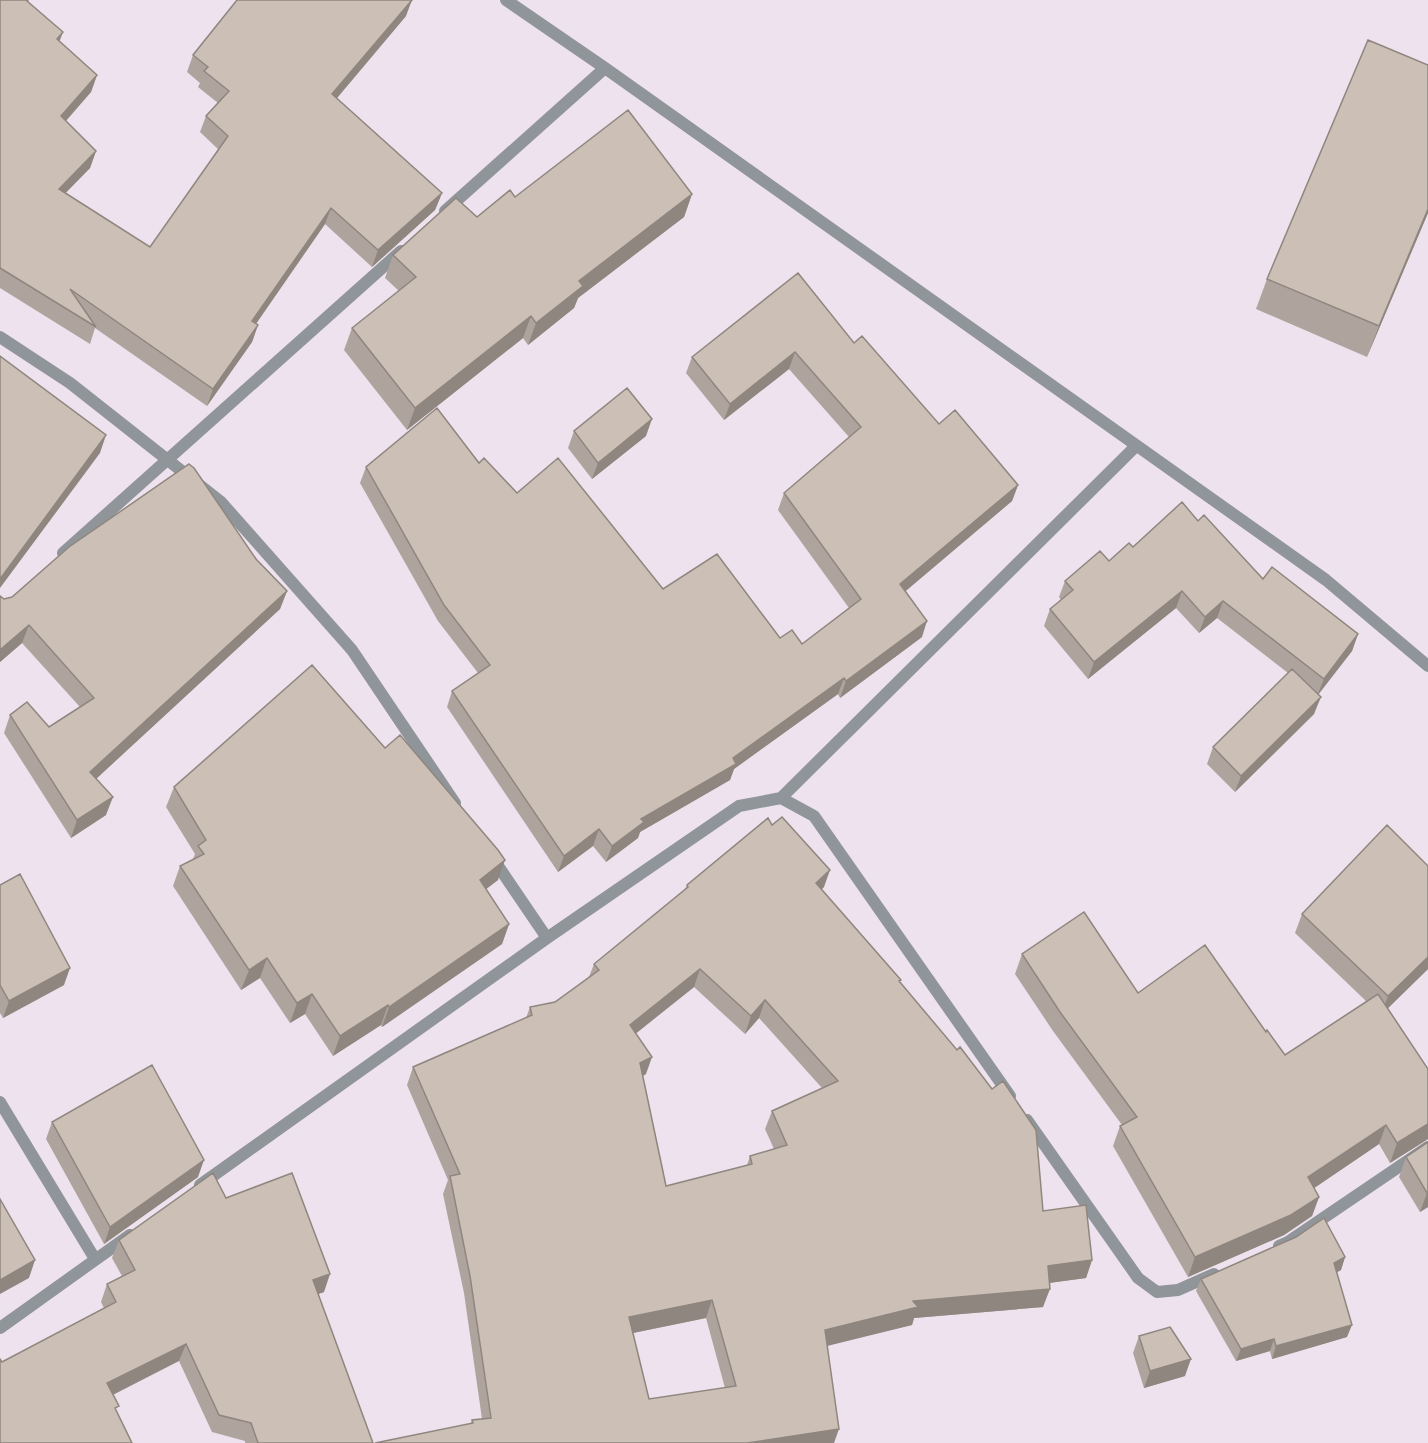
<svg xmlns="http://www.w3.org/2000/svg" width="1428" height="1443" font-family="'Roboto Serif',serif">
	<style>
		.lines { fill: none; stroke-linecap: round; stroke-linejoin: round }
		.minor { stroke: #909599; stroke-width: 12 }
		.wall { fill: #afa49d; fill-rule: evenodd }
		.shaded-wall { fill: #8f867f }
		.building { fill: #ccbfb6; stroke: #8f867f; stroke-width: 1.5; fill-rule: evenodd }
	</style>
	<rect width="100%" height="100%" fill="#ede2ed"/>
	<g class="lines">
		<path class="minor" d="M506 0 605 68 1326 580 1428 666
			M445 211 605 68
			M0 337 70 383 221 502 352 650 455 803
			M63 553 401 251
			M781 798 1136 446
			M492 857 547 938
			M0 1102 95 1259
			M1027 1120 1138 1278 1157 1292 1178 1290 1214 1274
			M200 1185 547 938 739 806 781 798 814 816 1010 1096
			M1279 1246 1288 1242 1428 1147
			M0 1328 130 1235"/>
	</g>
	<path class="wall" d="M0 0 28 1 59 41 97 75 91 92 66 121 96 151 90 168 65 193 150 247 219 150 200 132 206 116 218 103 198 87 200 83 187 72 193 55 406 16 337 98 442 193 435 210 372 267 325 224 256 324 258 325 252 342 207 406 95 328 90 344 0 288Z
		M692 194 684 217 578 298 574 308 528 345 523 338 407 430 344 350 352 328 399 291 385 278 393 255 477 217 515 197Z
		M1428 213 1367 357 1256 309 1267 279Z
		M854 343 939 424 1018 485 1012 501 905 591 922 637 840 698 838 694 734 769 730 780 640 832 638 838 606 862 593 846 558 872 447 707 452 691 478 673 438 621 360 483 366 467 479 463 517 493 663 589 780 638 802 644 849 608 778 510 784 493 849 437 789 369 724 420 686 373 692 357Z
		M574 431 646 436 592 479 568 448Z
		M1198 521 1263 579 1358 634 1352 651 1318 695 1314 714 1235 792 1207 764 1213 747 1288 673 1217 618 1199 633 1176 608 1088 679 1044 626 1050 609 1061 600 1059 597 1065 581 1109 561 1133 547Z
		M256 559 287 591 280 609 96 779 106 815 71 838 4 733 10 715 49 727 80 707 22 643 0 662V596L4 599Z
		M174 787 498 880 486 889 509 924 502 944 382 1027 381 1025 333 1056 305 1014 290 1023 260 978 241 990 173 886 180 866 193 859 195 854 166 807Z
		M772 825 824 887 821 890 900 982 1043 1211 1092 1260 1086 1278 1049 1283 1043 1307 914 1318 912 1325 827 1345 834 1443 471 1423 472 1420 482 1419 464 1293 443 1194 448 1180 407 1085 413 1067 526 1018 530 1007 555 1002 589 977 594 964 684 891 687 885ZM694 987 745 1034 759 1018 822 1088 772 1111 765 1129 774 1149 750 1156 747 1165 666 1186 643 1076 646 1074 636 1033ZM706 1318 725 1388 649 1399 633 1333Z
		M1428 866V969L1388 1008 1428 1069V1139L1390 1163 1379 1144 1314 1188 1319 1197 1312 1216 1284 1235 1188 1277 1113 1146 1120 1126 1122 1125 1053 1031 1015 974 1022 954 1138 993 1266 1032 1285 1055 1366 1001 1295 933 1302 914Z
		M0 885 64 985 3 1018 0 1013Z
		M52 1122 198 1177 104 1244 46 1139Z
		M1428 1142V1207L1420 1212 1399 1177 1406 1157Z
		M226 1198 324 1292 318 1294 373 1443H245V1441L212 1432 179 1361 2 1362 104 1308 101 1302 107 1284 122 1276 112 1258 119 1240Z
		M1296 1237 1345 1257 1341 1270 1337 1272 1347 1337 1272 1359 1270 1351 1236 1361 1196 1291 1201 1279Z
		M1139 1336 1185 1376 1144 1388 1133 1353Z"/>
	<path class="shaded-wall" d="M412 0 406 16 326 111 332 94Z
		M63 32 57 48V39Z
		M97 75 91 92 55 133 61 116Z
		M96 151 90 168 53 206 59 189Z
		M442 193 435 210 372 267 378 250Z
		M692 194 684 217 578 298 574 308 528 345 536 323 579 281Z
		M331 208 325 224 246 338 252 321Z
		M1428 209V213L1367 357 1379 326Z
		M531 316 523 338 407 430 415 408Z
		M258 325 252 342 207 406 213 389Z
		M795 352 789 369 724 420 730 404Z
		M652 419 646 436 592 479 598 463Z
		M106 435 100 453 0 588V579Z
		M1018 485 1012 501 894 601 900 584Z
		M287 591 280 609 84 790 90 772Z
		M1182 591 1176 608 1088 679 1094 662Z
		M1223 601 1217 618 1199 633 1205 617Z
		M927 621 922 637 840 698 846 681Z
		M29 625 22 643 0 662V650Z
		M1358 634 1352 651 1317 696 1324 679Z
		M844 678 838 694 734 769 730 780 640 832 638 838 606 862 612 846 641 819 733 758Z
		M1321 697 1314 714 1235 792 1241 776Z
		M113 797 106 815 71 838 77 820Z
		M599 829 593 846 558 872 564 856Z
		M505 860 498 880 472 900 480 880Z
		M830 870 824 887 809 901 816 883Z
		M509 924 502 944 382 1027 389 1007Z
		M1428 957V969L1381 1015 1388 996Z
		M267 958 260 978 241 990 249 970Z
		M70 968 64 985 3 1018 9 1001Z
		M700 969 694 987 624 1043 630 1025Z
		M312 994 305 1014 290 1023 297 1003Z
		M765 1000 759 1018 745 1034 751 1016Z
		M388 1005 381 1025 333 1056 340 1036Z
		M652 1057 646 1074 634 1080 640 1063Z
		M1428 1124V1139L1390 1163 1397 1143Z
		M1386 1125 1379 1144 1301 1197 1308 1177Z
		M204 1160 198 1177 104 1244 110 1227Z
		M1428 1192V1207L1420 1212 1427 1193Z
		M1319 1197 1312 1216 1284 1235 1188 1277 1195 1257Z
		M1345 1257 1341 1270 1330 1276 1334 1263Z
		M35 1260 29 1278 0 1294V1280Z
		M1092 1260 1086 1278 1041 1284 1048 1266Z
		M330 1274 324 1292 307 1298 313 1280Z
		M1050 1289 1043 1307 914 1318 912 1325 819 1348 825 1330 913 1301Z
		M712 1300 706 1318 623 1335 629 1317Z
		M1352 1325 1347 1337 1272 1359 1276 1346Z
		M1274 1339 1270 1351 1236 1361 1241 1349Z
		M186 1344 179 1361 101 1401 107 1383Z
		M1191 1359 1185 1376 1144 1388 1150 1371Z
		M839 1429 834 1443H747Z"/>
	<path class="building" d="M0 0H28L27 1 63 32 57 39 97 75 61 116 96 151 59 189 150 247 228 136 206 116 229 91 204 71 208 67 193 55 237 0H412L332 94 442 193 378 250 331 208 252 321 258 325 213 389 70 289 96 327 0 268Z
		M1368 40 1428 65V209L1379 326 1267 279Z
		M628 110 692 194 579 281 583 286 536 323 531 316 415 408 352 328 416 277 393 255 456 198 477 217 510 190 515 197Z
		M798 273 854 343 862 336 939 424 955 410 1018 485 900 584 927 621 846 681 844 678 733 758 736 764 641 819 644 822 612 846 599 829 564 856 452 691 490 665 444 605 366 467 437 408 479 463 484 458 517 493 558 458 663 589 717 554 780 638 792 630 802 644 861 599 784 493 861 427 795 352 730 404 692 357Z
		M0 356 106 435 0 579Z
		M627 388 652 419 598 463 574 431Z
		M189 464 194 468 256 559 287 591 90 772 113 797 77 820 10 715 27 702 49 727 94 698 29 625 0 650V596L4 599 12 597 69 547Z
		M1182 502 1198 521 1204 515 1263 579 1272 567 1358 634 1324 679 1223 601 1205 617 1182 591 1094 662 1050 609 1073 590 1065 581 1100 551 1109 561 1129 543 1133 547Z
		M312 665 385 748 400 735 498 850 505 860 480 880 509 924 389 1007 388 1005 340 1036 312 994 297 1003 267 958 249 970 180 866 204 854 198 846 206 840 174 787Z
		M1292 669 1321 697 1241 776 1213 747Z
		M782 817 830 870 816 883 901 980 899 981 957 1050 960 1047 992 1089 1003 1081 1036 1130 1043 1211 1086 1205 1092 1260 1048 1266 1050 1289 913 1301 918 1307 825 1330 839 1429 747 1443H375L473 1423 472 1420 491 1418 470 1276 450 1176 460 1174 413 1067 532 1015 530 1007 555 1002 599 970 594 964 688 887 687 885 768 818 772 825ZM700 969 751 1016 765 1000 838 1081 772 1111 787 1145 750 1156 752 1164 666 1186 640 1063 652 1057 630 1025ZM712 1300 736 1386 649 1399 629 1317Z
		M1387 825 1428 866V957L1388 996 1302 914Z
		M20 874 70 968 9 1001 0 985V885Z
		M1084 912 1138 993 1205 945 1266 1032 1267 1030 1285 1055 1378 994 1428 1069V1124L1397 1143 1386 1125 1308 1177 1319 1197 1291 1215 1195 1257 1120 1126 1137 1117 1060 1012 1022 954Z
		M152 1065 204 1160 110 1227 52 1122Z
		M1428 1142V1192L1427 1193 1406 1157Z
		M213 1173 226 1198 292 1173 330 1274 313 1280 373 1443H258L251 1423 219 1415 186 1344 107 1383 119 1406 115 1408 132 1443H0V1359L2 1362 116 1302 107 1284 135 1270 119 1240Z
		M0 1199 35 1260 0 1280Z
		M1324 1218 1345 1257 1334 1263 1352 1325 1276 1346 1274 1339 1241 1349 1201 1279 1296 1237Z
		M1170 1327 1191 1359 1150 1371 1139 1336Z"/>
</svg>
